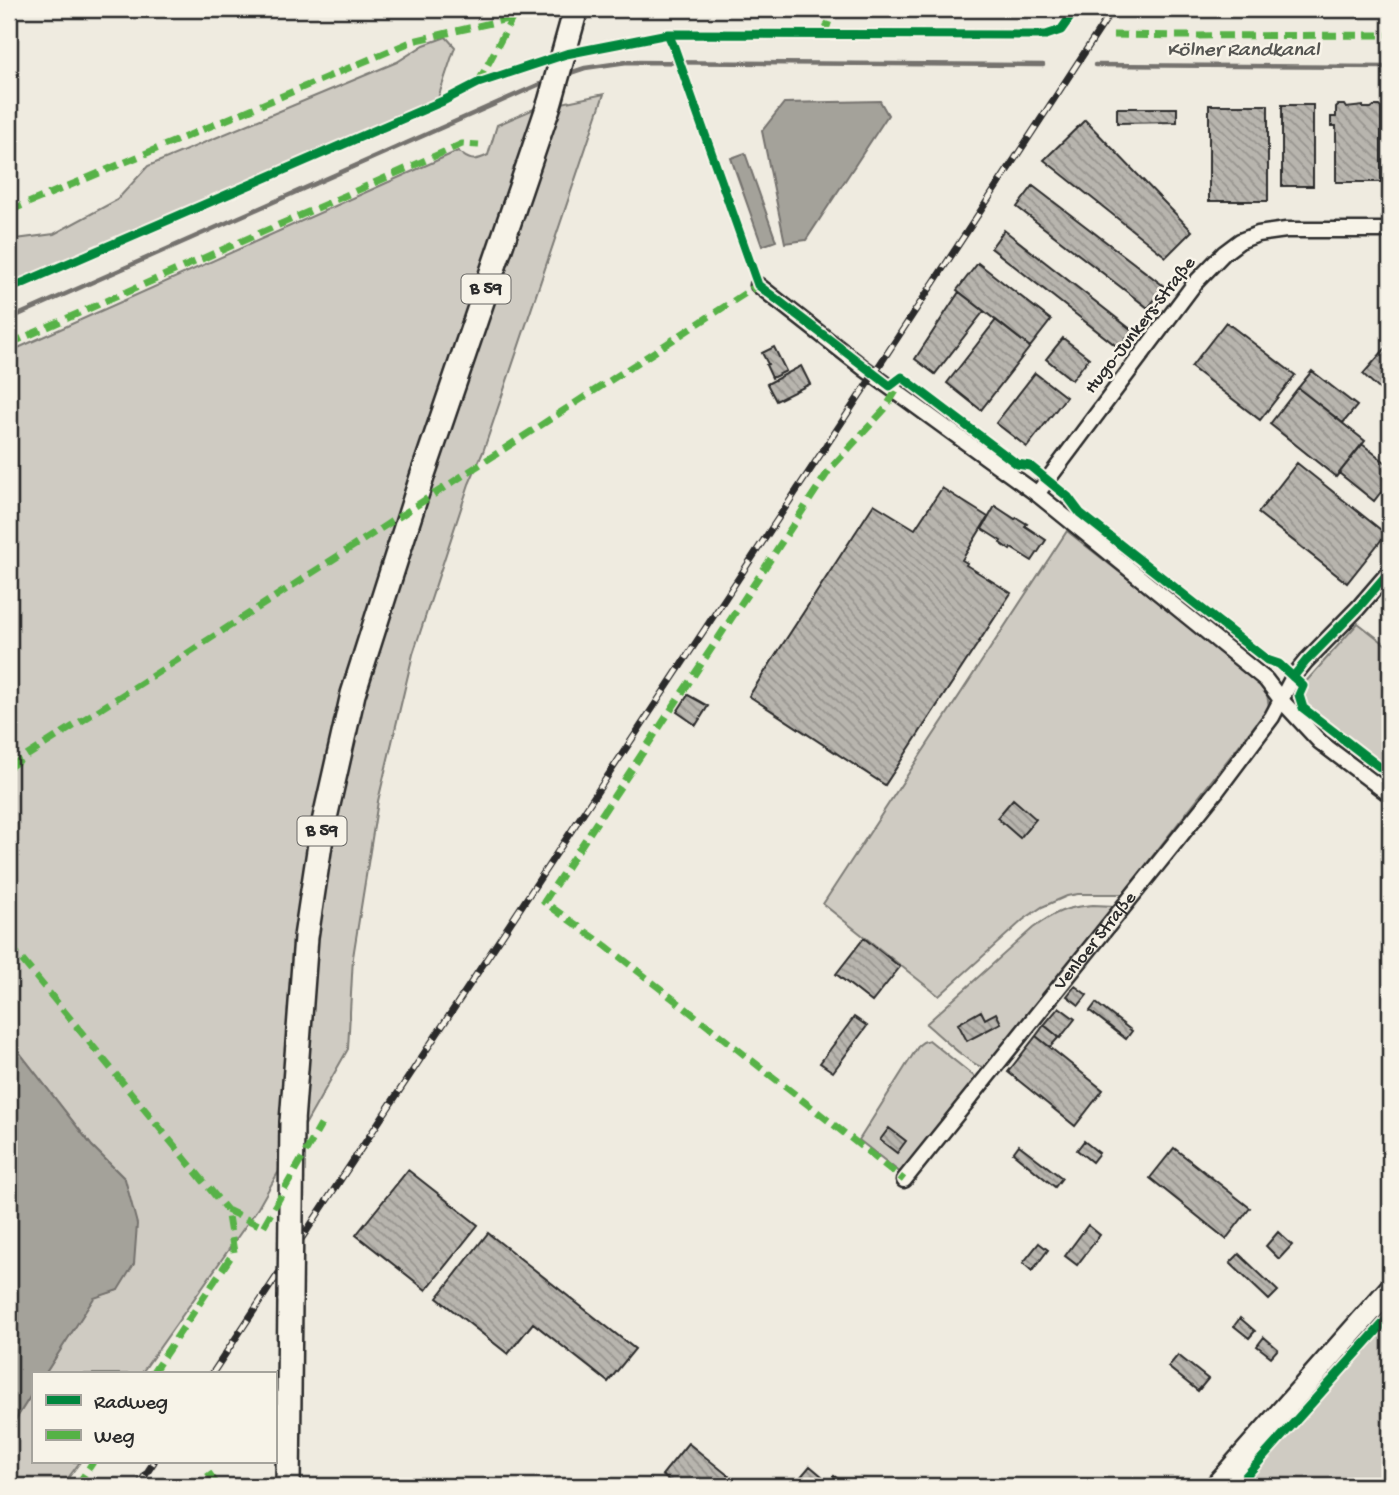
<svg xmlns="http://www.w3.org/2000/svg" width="1399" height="1495" font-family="'Gochi Hand',sans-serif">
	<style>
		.green { fill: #cfcbc2; stroke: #7d7b76; stroke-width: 2 }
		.water { fill: #a4a29a; stroke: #74726e; stroke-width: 2 }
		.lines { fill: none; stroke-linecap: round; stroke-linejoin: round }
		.stream { stroke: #74726e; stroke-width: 4.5 }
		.building { fill: url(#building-back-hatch); stroke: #2b2b2b; stroke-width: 2 }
		.street-casing { stroke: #2b2b2b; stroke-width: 19 }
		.secondary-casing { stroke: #2b2b2b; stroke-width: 26 }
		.primary-casing { stroke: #2b2b2b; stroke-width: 28 }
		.street { stroke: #f7f3e8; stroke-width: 14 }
		.secondary { stroke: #f7f3e8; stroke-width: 21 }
		.primary { stroke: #f7f3e8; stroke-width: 23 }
		.rail-casing { stroke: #2b2b2b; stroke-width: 7 }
		.rail { stroke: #f7f3e8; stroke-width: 4.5; stroke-dasharray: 13; stroke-linecap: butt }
		.primary-bridge-casing { stroke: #2b2b2b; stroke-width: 28; stroke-linecap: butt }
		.primary-bridge { stroke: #f7f3e8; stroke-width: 23 }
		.quiet { stroke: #56b246; stroke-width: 7; stroke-dasharray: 14 7; stroke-linecap: butt }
		.cycleway-casing { stroke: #f7f3e8; stroke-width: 13 }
		.cycleway { stroke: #00873e; stroke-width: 9 }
		.labels { text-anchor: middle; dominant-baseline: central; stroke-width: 5; stroke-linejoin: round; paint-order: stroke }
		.shield { fill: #f7f3e8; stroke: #686764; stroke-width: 2 }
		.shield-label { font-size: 18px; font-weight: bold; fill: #2b2b2b }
		.street-label { font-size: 19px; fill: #2b2b2b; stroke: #f7f3e8 }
		.water-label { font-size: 21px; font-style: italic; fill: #555552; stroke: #f7f3e8 }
	</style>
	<defs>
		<pattern id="building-back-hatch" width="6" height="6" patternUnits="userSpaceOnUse" patternTransform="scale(1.75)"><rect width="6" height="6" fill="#b8b5ae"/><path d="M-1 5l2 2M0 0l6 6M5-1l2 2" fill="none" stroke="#96938e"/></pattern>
	</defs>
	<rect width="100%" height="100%" fill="#efebe0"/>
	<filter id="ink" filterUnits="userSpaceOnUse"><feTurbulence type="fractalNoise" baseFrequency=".0143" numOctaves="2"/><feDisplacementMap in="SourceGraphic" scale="14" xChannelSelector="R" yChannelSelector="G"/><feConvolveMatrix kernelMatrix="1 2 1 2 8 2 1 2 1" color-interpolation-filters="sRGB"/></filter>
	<g filter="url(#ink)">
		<path class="green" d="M446 37 455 47 438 98 9 284V240L54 234 117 200 148 166 397 62 424 45Z
			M604 94 483 452 469 484 413 654 378 801 353 957 348 1049 258 1208 141 1374H45L94 1297 118 1290 125 1179 92 1146 9 1039V352L458 151C469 161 474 162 488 155L497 125 534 109Z
			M1067 531 1252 676 1267 694 1269 707 1123 894H1078L1067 896 1042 907 1023 920 939 996 823 904Z
			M1358 623 1390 648V771L1305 704 1302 697 1303 685Z
			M1093 905 1114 906 989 1065C987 1066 985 1067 983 1067 972 1067 936 1032 926 1024L1033 928C1055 912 1066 907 1093 905Z
			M929 1040 975 1077V1082L902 1174 859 1140 919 1045 923 1042Z
			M1390 1322V1486H1244Z
			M33 1392V1462H80L62 1486H9V1430Z"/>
		<path class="water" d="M880 101 888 115 806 240 785 243 762 131 784 103Z
			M745 153 776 241 762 246 731 158Z
			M9 1039 92 1146 125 1179 137 1224 134 1264 118 1290 94 1298 45 1374H33V1392L9 1430Z"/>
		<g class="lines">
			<path class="stream" d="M1095 65 1390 67
				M567 74 585 68 627 62 1043 65
				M9 319 549 80"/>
		</g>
		<path class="building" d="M1209 105H1268V201H1209Z
			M1282 105H1313V186H1282Z
			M1338 105H1344L1346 108 1363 106V108H1371L1374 106H1379L1381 108V182H1336V126H1331V117H1336V107Z
			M1117 108H1177V122L1117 123Z
			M1085 120 1192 231 1166 257 1044 160Z
			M1033 186 1165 287 1148 308 1017 207Z
			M1004 230 1133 331 1119 348 991 248Z
			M978 263 1051 320 1030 347 957 290Z
			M959 292 984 311 935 374 915 359Z
			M996 320 1030 347 981 410 947 383Z
			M1226 322 1295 375 1260 420 1191 367Z
			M1063 338 1089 358 1072 380 1046 359Z
			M1390 343V399L1363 374Z
			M774 347 786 371 772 378 766 365 768 364 762 353Z
			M801 366 810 384 776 401 767 384Z
			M1312 371 1357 406 1343 423 1298 388Z
			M1035 373 1066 397 1027 447 996 423Z
			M1298 388 1365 441 1336 477 1270 424Z
			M1362 444 1390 466V492L1387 496 1381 492 1374 501 1339 473Z
			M1297 463 1386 534 1347 583 1258 513Z
			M942 488 988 517 962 560 967 563 966 565 1011 593 885 785 749 696 874 504 915 529Z
			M995 506 1015 519 1017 518 1027 524 1025 526 1046 540 1032 561 1011 548 1010 550 1000 543 1001 541 982 529Z
			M688 695 708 706 696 725 677 712Z
			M1013 799 1036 819 1020 838 997 818Z
			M864 938 900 967 872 1002 836 974Z
			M1075 986 1087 995 1079 1005 1067 996Z
			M1096 1003 1132 1031 1126 1039 1090 1011Z
			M1059 1007 1075 1019 1060 1038 1044 1025Z
			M981 1011 985 1019 996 1013 1001 1023 967 1041 958 1024Z
			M854 1017 867 1026 833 1072 820 1063Z
			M1044 1025 1059 1037 1050 1047 1036 1036Z
			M1036 1036 1103 1090 1075 1126 1008 1072Z
			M889 1128 906 1141 897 1153 880 1140Z
			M1084 1141 1099 1153 1092 1162 1077 1150Z
			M1019 1145 1062 1178 1055 1187 1013 1153Z
			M1174 1148 1250 1208 1226 1239 1150 1178Z
			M408 1170 478 1225 426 1290 356 1235Z
			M1088 1225 1100 1235 1077 1265 1065 1256Z
			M1278 1232 1292 1245 1279 1259 1266 1246Z
			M488 1233 635 1349 608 1382 533 1323 508 1354 437 1298Z
			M1039 1243 1048 1250 1032 1271 1023 1263Z
			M1239 1254 1278 1291 1269 1300 1230 1263Z
			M1240 1318 1255 1331 1249 1338 1234 1326Z
			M1264 1337 1278 1349 1271 1357 1257 1346Z
			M1178 1355 1208 1379 1198 1391 1168 1367Z
			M688 1443 740 1485 742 1486H676L662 1475Z
			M810 1466 829 1482 834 1476 847 1486H806L798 1480Z"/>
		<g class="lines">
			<defs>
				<g id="street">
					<path d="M758 285 865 369 1037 494 1266 680 1282 701 1320 742 1390 795"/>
					<path d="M1037 494 1195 283 1224 253 1240 241 1258 234 1286 230H1390"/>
					<path id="s1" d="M904 1180 1218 789 1272 717 1293 677 1306 661 1358 608 1390 571"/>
				</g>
				<path id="secondary" d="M1216 1486 1390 1289"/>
				<path id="primary" d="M292 1122 306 937 322 831 353 694 422 477 550 102 576 9
					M288 1486 290 1299"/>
			</defs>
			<use href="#street" class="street-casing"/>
			<use href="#secondary" class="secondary-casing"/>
			<use href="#primary" class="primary-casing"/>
			<use href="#street" class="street"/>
			<use href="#secondary" class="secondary"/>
			<use href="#primary" class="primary"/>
			<defs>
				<path id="rail" d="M212 1374 873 375 1113 9
					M138 1486 154 1462"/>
			</defs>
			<use href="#rail" class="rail-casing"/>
			<use href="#rail" class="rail"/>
			<defs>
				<path id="primary-bridge" d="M290 1299 292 1122"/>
			</defs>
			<use href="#primary-bridge" class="primary-bridge-casing"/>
			<use href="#primary-bridge" class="primary-bridge"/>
			<path class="quiet" d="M824 35 833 9
				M1113 35 1182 36 1390 35
				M478 83 517 9
				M9 211 413 41 512 18
				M9 344 462 144 479 145
				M896 391 885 409 830 469 544 902 606 946 904 1180
				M9 767 160 671 758 285
				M9 944 227 1210
				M152 1374 234 1252 227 1210 263 1227 321 1125
				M208 1472 218 1486
				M77 1486 93 1462"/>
			<defs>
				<path id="cycleway" d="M668 34 674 47 758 285 890 386 902 377 1017 464 1030 466 1068 497 1080 513 1267 660 1279 664 1303 686 1299 695 1303 708 1390 775
					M9 289 443 101 478 83 566 54 668 34 1046 35 1061 30 1076 9
					M1293 677 1306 661 1358 608 1390 571
					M1237 1486 1390 1316"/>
			</defs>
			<use href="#cycleway" class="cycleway-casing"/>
			<use href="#cycleway" class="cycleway"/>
		</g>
	</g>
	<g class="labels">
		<g class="shield">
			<rect x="461.5" y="274.5" width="49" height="29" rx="5"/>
			<rect x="297.5" y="816.5" width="49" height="29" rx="5"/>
		</g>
		<g class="shield-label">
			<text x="486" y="289">B 59</text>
			<text x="322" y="831">B 59</text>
		</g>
		<g class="street-label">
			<text transform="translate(1141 326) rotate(-52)">Hugo-Junkers-Straße</text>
			<text stroke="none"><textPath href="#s1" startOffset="306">Venloer Straße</textPath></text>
		</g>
		<g class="water-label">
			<text x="1243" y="51">Kölner Randkanal</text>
		</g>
	</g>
	<rect width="1399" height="1495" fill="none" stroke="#f7f3e8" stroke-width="35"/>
	<rect x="18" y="18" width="1364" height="1460" fill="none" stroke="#2b2b2b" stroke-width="2.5" filter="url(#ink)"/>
	<rect x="32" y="1372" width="245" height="91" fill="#f7f3e8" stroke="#a5a39c" stroke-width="2"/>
	<rect x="46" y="1395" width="35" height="10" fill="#00873e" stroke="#a5a39c" stroke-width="2"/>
	<text x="94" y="1408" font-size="21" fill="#2b2b2b">Radweg</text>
	<rect x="46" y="1430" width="35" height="10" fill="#56b246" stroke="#a5a39c" stroke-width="2"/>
	<text x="94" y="1442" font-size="21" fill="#2b2b2b">Weg</text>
</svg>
